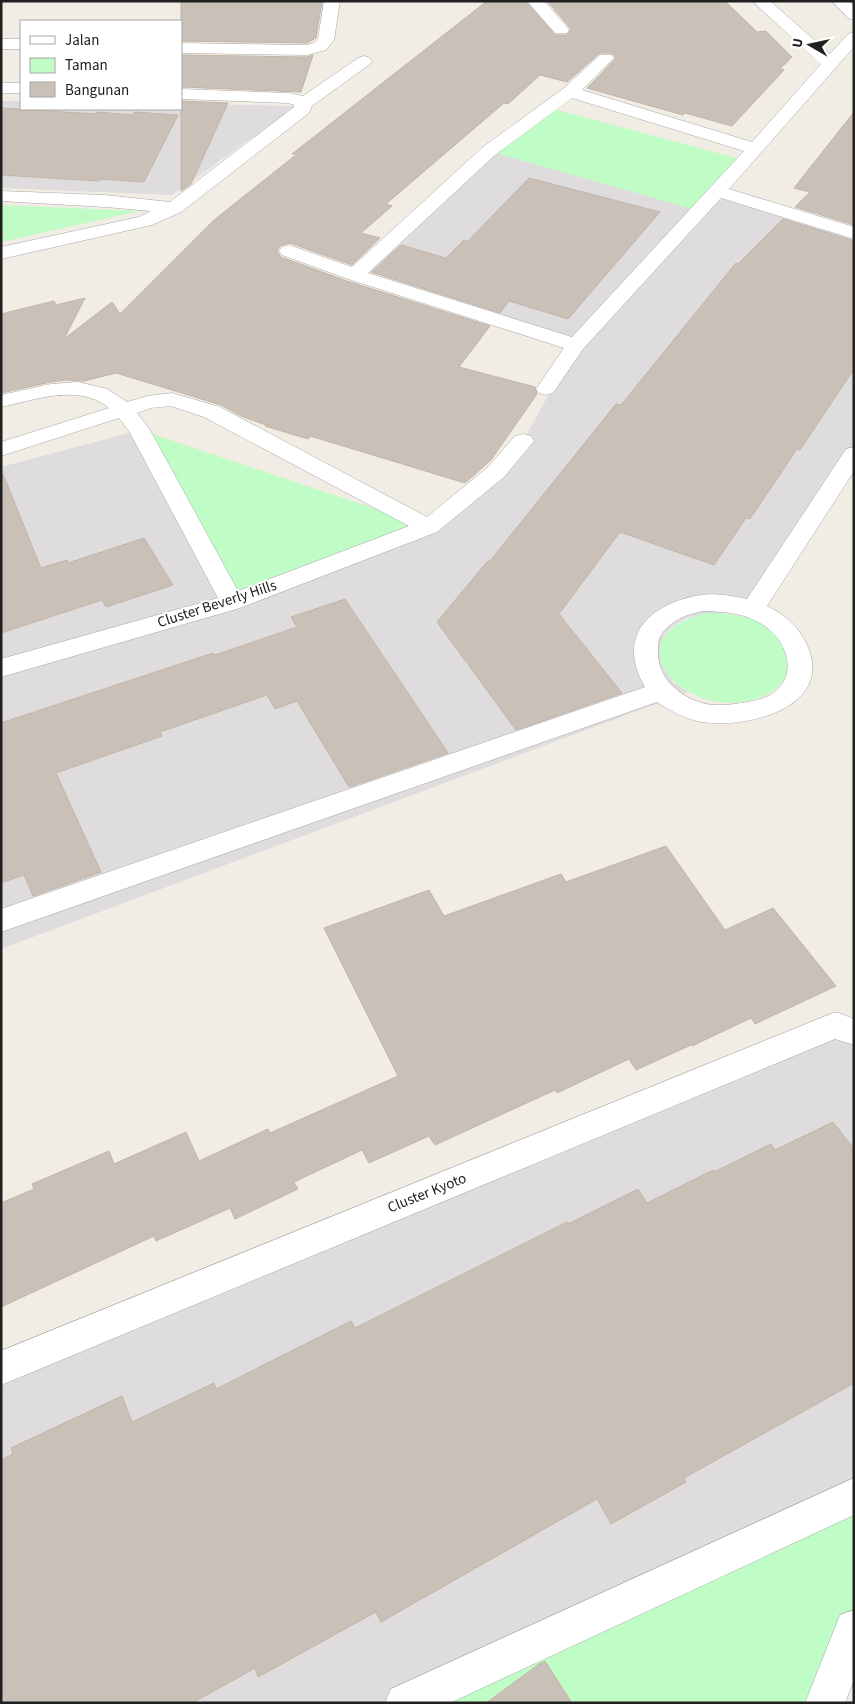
<svg xmlns="http://www.w3.org/2000/svg" width="855" height="1704" font-family="'Source Sans 3',sans-serif">
	<style>
		.residential { fill: #dedcdc }
		.park { fill: #c0fdc6 }
		.building { fill: #c9c0b8; stroke: #c4b4a7 }
		.lines { fill: none; stroke-linecap: round; stroke-linejoin: round }
		.minor-casing { stroke: #a7a7a7; stroke-width: 1 }
		.minor { fill: #fff; fill-rule: evenodd }
		.labels { text-anchor: middle; dominant-baseline: central; stroke-width: 4; stroke-linejoin: round; paint-order: stroke }
		.street-label { font-size: 15px; fill: #202020; stroke: #fff }
	</style>
	<rect width="100%" height="100%" fill="#f1ede5"/>
	<path class="residential" d="M1 101H21V109H181V104L296 106 172 195 1 188Z
		M489 151 700 210 717 191 854 232V443L749 618 728 613 689 617 673 626 663 637 672 681 688 692 1 949V467L140 430 429 527 523 441 576 345 355 275Z
		M840 1027 854 1034V1496L405 1703H1V1382Z"/>
	<path class="park" d="M539 105 740 159 700 211 489 151Z
		M1 205 140 211 1 242Z
		M140 430 429 527 232 602Z
		M708 613C728 613 749 615 767 627 797 647 797 684 761 697 689 726 604 637 708 613Z
		M854 1496V1643L832 1703H405Z"/>
	<path class="building" d="M181 1H322L316 38 307 43 181 41Z
		M487 1H525L555 35H567L571 29 547 1H725L757 32 766 31 792 57 780 69 784 70 732 126 685 113 683 115 587 88 616 58 612 53H600L567 82 540 75 508 104 504 103 386 204 392 206 361 233 380 238 352 265 290 243 280 246 277 251 281 257 347 281 490 326 459 367 535 387 537 394 491 460 465 483 310 436 308 439 265 426 266 425 241 416 221 405 116 373 84 381 66 380 51 382 1 393V314L54 301 56 305 85 298 64 339 112 302 120 314 214 220 297 154H292Z
		M181 55 307 57 313 55 301 92 181 87Z
		M181 101 228 103 191 184 181 191Z
		M1 108 96 114 97 112 133 115 135 112 178 115 144 182 100 179 99 181 1 175Z
		M854 112V225L795 207 810 192 794 188Z
		M529 178 660 212 568 319 509 301 500 313 372 272 401 245 446 258 464 240 468 241Z
		M783 219 854 241V369L800 450 797 449 750 519 746 518 714 565 620 532 559 614 622 693 516 730 437 622 487 562 490 561 616 404 621 405 736 263 738 264Z
		M3 474 41 568 67 560 68 563 144 538 173 585 106 607 102 600 1 633V475Z
		M345 599 448 753 349 787 297 701 275 709 267 695 160 732 162 736 56 773 101 872 33 896 24 875 1 883V723L213 653 215 655 297 627 291 617Z
		M666 846 725 930 773 908 836 986 755 1024 751 1018 692 1046 691 1045 636 1070 629 1059 557 1093 555 1090 435 1145 429 1136 369 1163 362 1150 294 1182 298 1189 235 1219 230 1208 156 1241 154 1236 1 1307V1203L34 1189 32 1184 109 1151 114 1164 186 1132 199 1161 268 1129 270 1133 398 1076 324 928 429 890 444 916 561 874 566 882Z
		M833 1122 854 1149V1383L684 1478 686 1482 611 1524 597 1499 381 1622 376 1612 258 1677 255 1668 192 1703H1V1460L13 1454 11 1448 122 1396 132 1422 214 1383 216 1389 351 1321 355 1328 567 1222 568 1224 638 1189 647 1203 713 1170 714 1172 771 1144 775 1150Z
		M545 1661 572 1703H486L539 1664Z"/>
	<g class="lines">
		<defs>
			<path id="minor" d="M324 1H340L334 40 326 50 307 55 181 53V43L307 45 314 43 318 39Z
				M527 1H544L567 27 569 30 567 33H555Z
				M752 1H770L830 54 848 34 854 32V47L729 189 854 227V239L721 198 583 349 553 393 546 395 539 393 536 389 564 348 348 279 282 255 279 251 282 247 289 245 352 267 483 147 564 88 600 55H612L614 58 582 90 752 142 821 64ZM572 98 744 151 572 337 368 273 495 155Z
				M832 1H849L854 6V20L848 18Z
				M1 39H21V49H1Z
				M364 56 370 58 372 61 370 64 312 106 309 113 181 212 152 225 1 259V247L139 217 151 211 105 207 1 201V191L105 195 170 202 294 107V105L288 103 181 99V89L289 93 303 96 358 58Z
				M1 83H21V93H1Z
				M78 382 107 389 127 402 148 396 172 393 220 407 427 517 488 467 515 436 523 434 531 436 534 441 504 477 437 532 240 608 1 677V659L218 598 129 431 119 418 1 456V442L109 408C79 383 35 400 1 407V395L51 384ZM171 406 204 417 409 526 238 591 150 430 137 413 151 408Z
				M854 447V471L767 606C784 614 799 627 807 645 835 707 748 729 702 722 686 719 670 711 657 702L1 932V909L645 687C615 636 650 603 701 595 715 593 733 596 747 599L846 449ZM703 611C723 612 741 612 758 622 796 642 801 693 752 701 737 704 715 708 699 702 676 694 657 676 658 650 658 644 659 636 663 632 673 619 688 614 703 611Z
				M833 1013H839L854 1019V1045L835 1039 1 1385V1351Z
				M854 1478V1515L450 1703H385L391 1689Z
				M854 1610V1680L845 1703H805L840 1615Z"/>
		</defs>
		<use href="#minor" class="minor-casing"/>
		<use href="#minor" class="minor"/>
	</g>
	<g class="labels">
		<g class="street-label">
			<text transform="translate(217 604) rotate(-18)">Cluster Beverly Hills</text>
			<text transform="translate(427 1193) rotate(-22)">Cluster Kyoto</text>
		</g>
	</g>
	<rect width="855" height="1704" fill="none" stroke="#202020" stroke-width="5"/>
	<rect x="20" y="20" width="162" height="90" fill="#ffffff" stroke="#a6a6a6"/>
	<rect x="30" y="36" width="25" height="8" fill="#ffffff" stroke="#a6a6a6"/>
	<text x="65" y="45" font-size="15" fill="#202020">Jalan</text>
	<rect x="30" y="58" width="25" height="15" fill="#c0fdc6" stroke="#a6a6a6"/>
	<text x="65" y="70" font-size="15" fill="#202020">Taman</text>
	<rect x="30" y="82" width="25" height="15" fill="#c9c0b8" stroke="#a6a6a6"/>
	<text x="65" y="95" font-size="15" fill="#202020">Bangunan</text>
	<g transform="translate(810 45) rotate(279)" stroke="#ffffff" stroke-width="4" paint-order="stroke">
	<path d="M0-4L9 19L0 12L-9 19Z" fill="#202020"/>
	<text y="-8" font-size="14" font-weight="bold" text-anchor="middle" fill="#202020">U</text>
	</g>
</svg>
